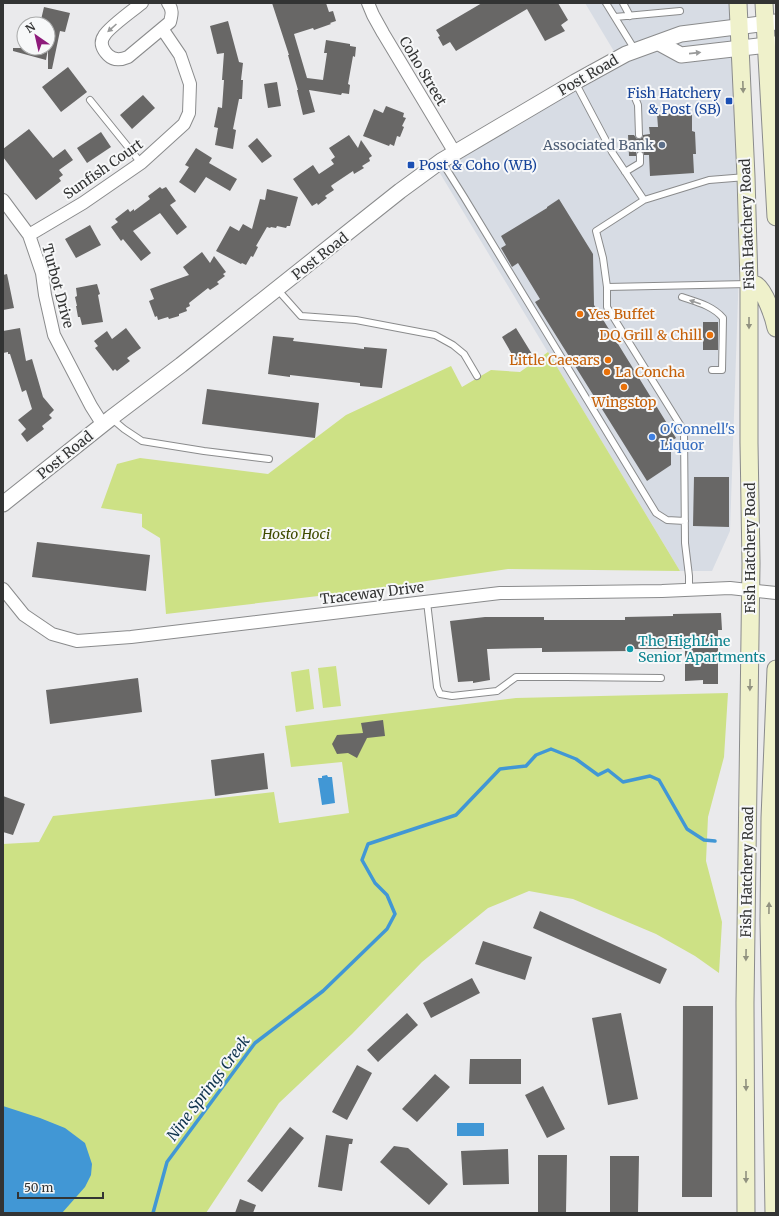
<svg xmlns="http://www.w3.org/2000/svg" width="779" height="1216" font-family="Merriweather,serif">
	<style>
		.built { fill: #d7dce4 }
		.green { fill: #cde185 }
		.water { fill: #4197d5 }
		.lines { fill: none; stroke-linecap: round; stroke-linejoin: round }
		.stream { stroke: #4197d5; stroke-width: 3.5 }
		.building { fill: #686766 }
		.service-casing { stroke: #8a8b8c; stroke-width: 8 }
		.minor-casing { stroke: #8a8b8c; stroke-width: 14 }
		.tertiary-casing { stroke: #8a8b8c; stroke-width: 17 }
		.secondary-casing { stroke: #8a8b8c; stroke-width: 19 }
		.service { stroke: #fff; stroke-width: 6 }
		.minor { stroke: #fff; stroke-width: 12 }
		.tertiary { stroke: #fff; stroke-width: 15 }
		.secondary { stroke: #eff1cb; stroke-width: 17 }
		.oneway { fill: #999a9a }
		.oneway2 { fill: #919280 }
		.transit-dot { fill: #1a4fb4; stroke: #f7f8f9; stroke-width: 1.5 }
		.service-dot { fill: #5c6f8a; stroke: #f7f8f9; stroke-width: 1.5 }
		.food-dot { fill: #e8710a; stroke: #f7f8f9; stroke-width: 1.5 }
		.shop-dot { fill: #3f7fe0; stroke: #f7f8f9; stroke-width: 1.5 }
		.culture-dot { fill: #0f9aa8; stroke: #f7f8f9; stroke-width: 1.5 }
		.labels { text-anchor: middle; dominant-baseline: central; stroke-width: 4; stroke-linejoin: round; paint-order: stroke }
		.street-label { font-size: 14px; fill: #333434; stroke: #f7f8f9 }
		.transit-label { font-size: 14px; fill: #164399; stroke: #f7f8f9; text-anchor: end }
		.service-label { font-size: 14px; fill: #4e5e75; stroke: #f7f8f9; text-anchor: end }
		.food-label { font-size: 14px; fill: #c56008; stroke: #f7f8f9; text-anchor: start }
		.shop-label { font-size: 14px; fill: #366cbe; stroke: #f7f8f9; text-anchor: start }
		.park-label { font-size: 14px; font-style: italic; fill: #404b00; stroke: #f7f8f9 }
		.culture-label { font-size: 14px; fill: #0d838f; stroke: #f7f8f9; text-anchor: start }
		.water-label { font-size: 15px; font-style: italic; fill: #10344e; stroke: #f7f8f9 }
	</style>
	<rect width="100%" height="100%" fill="#eaeaec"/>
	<path class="built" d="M585 3H729L736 160 739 270 730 531 712 571H680L435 165 618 58Z"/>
	<path class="green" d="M548 352 680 571 508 569 352 592V596H345L344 593 166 614 160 538 142 527V514L101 508 117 464 140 458 268 474 346 415 451 366 462 387 491 370 520 372Z
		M336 666 341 706 323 708 318 668Z
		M309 669 314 709 296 712 291 672Z
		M728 693 724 757 708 817 706 861 722 922 719 973 695 956 656 934 573 899 529 891 488 908 422 962 352 1034 279 1103 206 1213H3V844L39 842 53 816 274 792 279 823 349 813 342 762 291 767 285 726 516 698Z"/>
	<path class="water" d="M327 775 328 777H332L335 803 322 805 318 778H322V776Z
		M3 1106 40 1118 65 1128 85 1143 92 1164 91 1175 85 1187 62 1213H3Z
		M457 1123H484V1136H457Z"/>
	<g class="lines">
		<path class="stream" d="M153 1213 167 1162 255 1043 323 991 387 929 395 914 387 895 375 883 362 860 368 844 456 815 500 769 526 766 536 755 551 749 576 759 598 775 608 770 623 782 650 776 659 780 687 829 704 840 715 841"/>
	</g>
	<path class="building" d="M272 3H326L329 12 333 11 336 21 330 23 331 24 314 30 313 28 294 34 307 78 323 80 327 53H324L326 40 350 44V46L356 47 355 57 353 56 348 84 350 85 349 94 342 93 341 95 309 90 315 112 303 115 297 90H298L288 55H289Z
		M482 3H558L568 20 561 25 565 31 545 41 527 9 456 51 450 42 443 46 438 37 440 36 436 30Z
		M44 7 70 13 65 32 60 31 52 69H48V49L46 60 13 51V48H48V24H40Z
		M228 21 239 62 243 63 241 80H243L242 99H239L233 129 236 130 233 149 215 145 218 128 214 127 218 107 222 108 224 80H222L224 53 217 54 210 26Z
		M68 67 87 92 61 112 42 87Z
		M277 82 281 106 268 108 264 84Z
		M143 95 155 108 132 129 120 115Z
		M386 106 404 113 403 117 406 118 402 126 404 127 400 137 397 136 394 146 390 144 389 146 363 136 374 109 383 113Z
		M692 113V131L695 132 696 154H693L694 173 650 176 649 155H644L643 151H640L636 152V156H629L628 135H634L637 139H640L643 137V135L650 134 649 127H658L657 114Z
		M29 129 53 158 65 149 73 160 59 170 63 175 59 178 61 181 36 200 19 178 3 157V149Z
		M101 132 111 147 87 163 77 148Z
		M349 135 358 148 361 140 372 156 369 158 370 161 362 166 364 168 354 174 353 171 332 185 331 186 334 190 325 196 327 198 318 205 317 203 312 206 293 179 313 165 319 174 334 164 331 160 335 157 329 148Z
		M257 138 272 156 262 163 248 146Z
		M196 148 212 158 209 163 237 179 230 191 206 177 195 193 179 182 189 167 185 165Z
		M160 187 162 189 166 187 176 201 170 205 187 227 177 235 160 213 133 231 151 253 141 261 123 239 121 241 111 227 118 222 115 219 128 209 130 212 134 209V211L150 199 148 196Z
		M267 189 298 197 290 226H287L286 228 277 226 276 228 271 227 270 228 267 227 256 246 258 247 253 257 251 256 246 265 242 263 241 264 216 251 230 226 239 231 243 224 252 229 260 199 265 200Z
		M559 199 593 254 594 305 676 438 671 441V465L647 481 535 302 540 299 518 263 512 267 501 248 506 245 501 236 547 208V207Z
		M90 225 101 245 76 258 65 239Z
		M202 252 210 263 214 256 226 272 223 274 225 276 217 282 219 284 210 290 208 288 189 303 190 306 186 308 187 311 179 314V316L169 319 168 317 158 320 157 316 155 317 149 301 154 299 150 289 189 275 183 267Z
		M7 274 14 308 3 310V275Z
		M97 284 100 294 98 295 103 322 82 325 80 317H78L76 306H77L75 297 77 296 76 288Z
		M703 322H718V350H703Z
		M20 328 26 361 32 359 43 397 54 410 49 415 52 418 42 426 44 429 27 442 21 434 26 429 18 420 32 409 26 390 22 392 10 354H8V352L3 353V331Z
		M126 328 141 348 127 358 130 361 117 371 115 369 113 371 95 348 98 346 94 341 107 331 112 339Z
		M516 328 532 354 517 363 502 337Z
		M273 336 294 338 293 341 364 349V347L387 349 382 388 360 386V383L290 375V377L268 374Z
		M207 389 319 403 315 438 202 424Z
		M694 477H729V527L693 526Z
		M37 542 150 555 146 591 32 577Z
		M721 613 722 630H718V684H703V680L685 681V649H633L632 651 542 652V648L487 649 490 680 473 683V681L458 682 450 621 485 617H544V620H625V617L673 616V614Z
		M138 678 142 712 50 724 46 690Z
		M383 720 385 736 367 738 357 758 348 753 337 754 332 744 337 735 363 733 361 723Z
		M264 753 268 789 215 796 211 760Z
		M3 796 25 804 13 835 3 832Z
		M540 911 667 969 660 984 533 928Z
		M483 941 532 957 525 980 475 964Z
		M472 978 480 993 431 1018 423 1003Z
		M683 1006H713L712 1197H682Z
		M407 1013 418 1025 378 1062 367 1050Z
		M621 1013 638 1099 608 1105 592 1018Z
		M470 1059H521V1084H469Z
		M357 1065 372 1073 347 1120 332 1112Z
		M435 1074 450 1087 417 1122 402 1109Z
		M543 1086 565 1129 547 1138 525 1095Z
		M290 1127 304 1138 262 1192 247 1181Z
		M326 1135 353 1139 352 1144H349L342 1191 318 1187Z
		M394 1146 408 1148 448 1184 429 1205 380 1162Z
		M508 1149 509 1184 463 1185 461 1151Z
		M538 1155H567L566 1213H538Z
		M610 1156H639L638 1213H610Z
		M240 1199 256 1205 253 1213H235Z"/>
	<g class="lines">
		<defs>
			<path id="service" d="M606 3 635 50
				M623 3 630 16
				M615 17 680 11
				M575 82 612 152 644 200 709 180 746 177
				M633 93 638 105 639 135
				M90 100 141 163
				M442 162 464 197 656 513 667 520 685 521
				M625 172 640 163V155
				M644 200 596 231 603 258 607 287 748 284
				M607 287V307L684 431 685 543 689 576V589
				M277 289 301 316 356 320 435 335 453 345 464 354 477 376
				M682 297C697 302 713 306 723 318L722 370H712
				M111 418 124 429 142 441 204 451 269 459
				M427 602 437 687 440 694 452 696 497 691 516 677H566L661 678"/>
			<path id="minor" d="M142 3C133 10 108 28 104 36 99 43 103 50 108 55 114 61 121 60 128 57L170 22C172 14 173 10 168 3
				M368 3 373 15 383 33 455 153
				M3 200 29 235 42 273 45 295 54 335 91 406 103 425
				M29 235 83 203 141 163 184 124 189 113 190 84 180 55 163 30
				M3 589 24 615 52 634 77 641 131 637 500 593 662 591 730 588 776 593"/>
			<path id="tertiary" d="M659 43 681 55 776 44
				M3 504 111 418 181 365 400 191 441 161 575 82 626 54 681 34 776 22"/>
			<path id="secondary" d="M738 3 746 177 749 284V443L751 563 745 1003 746 1213
				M764 3 776 217
				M749 284C752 284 754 284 756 285 765 291 774 318 776 328
				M774 1213 769 920 770 818 776 669"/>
		</defs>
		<use href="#service" class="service-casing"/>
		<use href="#minor" class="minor-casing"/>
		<use href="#tertiary" class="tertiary-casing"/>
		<use href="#secondary" class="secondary-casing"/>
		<use href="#service" class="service"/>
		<use href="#minor" class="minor"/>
		<use href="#tertiary" class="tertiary"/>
		<use href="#secondary" class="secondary"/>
	</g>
	<defs><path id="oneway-solid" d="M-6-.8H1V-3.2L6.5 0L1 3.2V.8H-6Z"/></defs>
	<g class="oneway">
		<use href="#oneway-solid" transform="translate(112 28) rotate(138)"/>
		<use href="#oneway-solid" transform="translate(695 53) rotate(-6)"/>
		<use href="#oneway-solid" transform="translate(695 302) rotate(-161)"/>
	</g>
	<g class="oneway2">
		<use href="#oneway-solid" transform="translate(743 87) rotate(88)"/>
		<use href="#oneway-solid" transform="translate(749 323) rotate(90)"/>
		<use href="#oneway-solid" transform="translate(750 685) rotate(91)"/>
		<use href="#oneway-solid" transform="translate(769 908) rotate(-89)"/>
		<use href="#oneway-solid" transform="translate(746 955) rotate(91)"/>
		<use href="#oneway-solid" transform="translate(746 1085) rotate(89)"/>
		<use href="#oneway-solid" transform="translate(746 1177) rotate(90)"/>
	</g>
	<g class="transit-dot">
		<rect x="725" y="97" width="8" height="8" rx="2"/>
		<rect x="407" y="161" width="8" height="8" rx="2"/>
	</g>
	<circle class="service-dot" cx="662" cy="145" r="4"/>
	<g class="food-dot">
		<circle cx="580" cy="314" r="4"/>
		<circle cx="710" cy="335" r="4"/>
		<circle cx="608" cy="360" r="4"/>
		<circle cx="607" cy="372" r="4"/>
		<circle cx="624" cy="387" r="4"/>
	</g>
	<circle class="shop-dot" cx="652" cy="437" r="4"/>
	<circle class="culture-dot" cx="630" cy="649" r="4"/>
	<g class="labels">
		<g class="street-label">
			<text transform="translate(423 71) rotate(59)">Coho Street</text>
			<text transform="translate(588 75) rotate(-30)">Post Road</text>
			<text transform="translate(103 169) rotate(-35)">Sunfish Court</text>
			<text transform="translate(747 224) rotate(-92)">Fish Hatchery Road</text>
			<text transform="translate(320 256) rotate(-38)">Post Road</text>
			<text transform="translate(58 286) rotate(75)">Turbot Drive</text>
			<text transform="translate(65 455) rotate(-39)">Post Road</text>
			<text transform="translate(750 548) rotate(-90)">Fish Hatchery Road</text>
			<text transform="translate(372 593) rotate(-7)">Traceway Drive</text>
			<text transform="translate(747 872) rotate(-89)">Fish Hatchery Road</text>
		</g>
		<g class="transit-label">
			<text x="721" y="93">Fish Hatchery<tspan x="721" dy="16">&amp; Post (SB)</tspan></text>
			<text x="419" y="165" text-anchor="start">Post &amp; Coho (WB)</text>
		</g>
		<g class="service-label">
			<text x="654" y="145">Associated Bank</text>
		</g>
		<g class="food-label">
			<text x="588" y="314">Yes Buffet</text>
			<text x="702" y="335" text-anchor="end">DQ Grill &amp; Chill</text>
			<text x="600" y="360" text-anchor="end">Little Caesars</text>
			<text x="615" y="372">La Concha</text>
			<text x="624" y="402" text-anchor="middle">Wingstop</text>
		</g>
		<g class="shop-label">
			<text x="660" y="429">O'Connell's<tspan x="660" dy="16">Liquor</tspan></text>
		</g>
		<g class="park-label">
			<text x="296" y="534">Hosto Hoci</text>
		</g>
		<g class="culture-label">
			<text x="638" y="641">The HighLine<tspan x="638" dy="16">Senior Apartments</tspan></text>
		</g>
		<g class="water-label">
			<text transform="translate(208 1088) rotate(-53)">Nine Springs Creek</text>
		</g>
	</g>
	<rect width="779" height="1216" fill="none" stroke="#333434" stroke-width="8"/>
	<g transform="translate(36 36) rotate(326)"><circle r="19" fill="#f7f8f9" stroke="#a9aaaa"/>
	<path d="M0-3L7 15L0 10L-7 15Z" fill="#8e1b7b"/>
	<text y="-6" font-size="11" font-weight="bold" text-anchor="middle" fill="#333434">N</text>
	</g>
	<path d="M18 1192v6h85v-6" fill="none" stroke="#333434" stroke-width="2"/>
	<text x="24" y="1192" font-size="12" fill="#333434" stroke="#f7f8f9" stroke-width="3" paint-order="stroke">50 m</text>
</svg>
